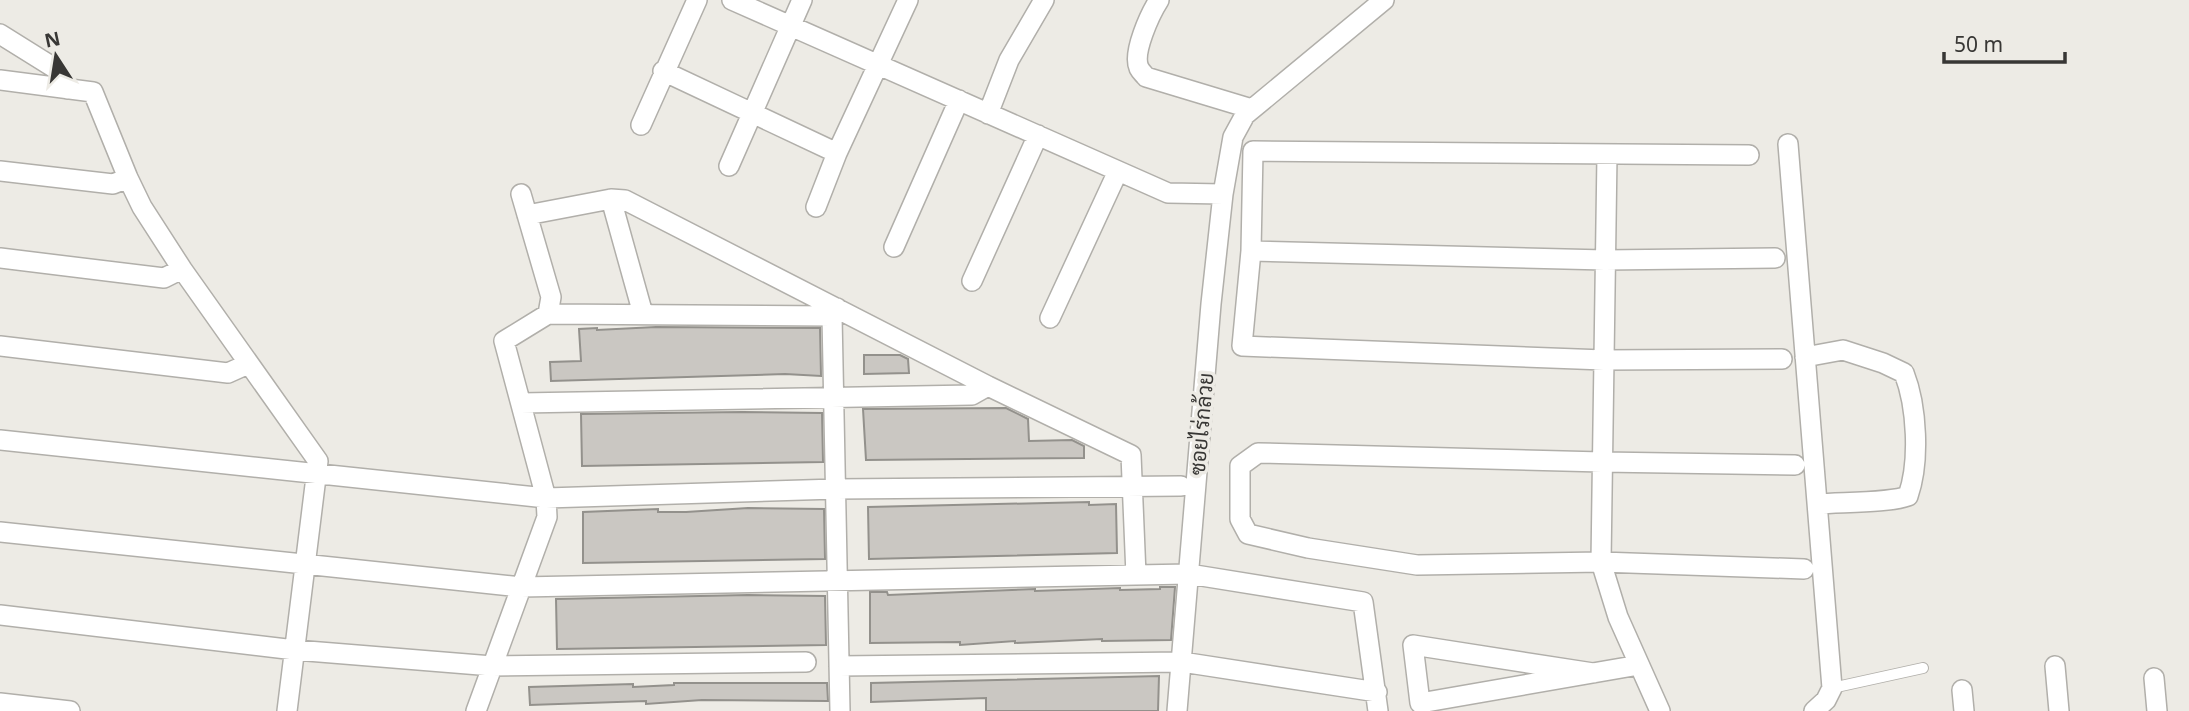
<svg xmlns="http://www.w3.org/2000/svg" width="2189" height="711" font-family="'Noto Sans',Sarabun,sans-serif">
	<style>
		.building { fill: #cac7c2; stroke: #93918c; stroke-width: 2 }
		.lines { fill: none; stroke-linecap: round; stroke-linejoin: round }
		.service-casing { stroke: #b1afaa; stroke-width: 12 }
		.minor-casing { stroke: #b1afaa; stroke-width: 22 }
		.service { stroke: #fff; stroke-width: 10 }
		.minor { stroke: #fff; stroke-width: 19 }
		.labels { text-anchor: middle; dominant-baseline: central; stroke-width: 7; stroke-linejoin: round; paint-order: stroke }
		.street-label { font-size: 21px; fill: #383735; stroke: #edebe5 }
	</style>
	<rect width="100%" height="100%" fill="#edebe5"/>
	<path class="building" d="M656 327 820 328 821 376 785 374 551 381 550 362 581 361 579 329 597 328V330Z
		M864 355H900L908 359 909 373 864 374Z
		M1006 408 1028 419 1029 441 1072 440 1084 446V458L866 460 863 409Z
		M743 412 822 413 823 462 582 466 581 414Z
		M1089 502V505L1116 504 1117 553 869 559 868 507Z
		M748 508 824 509 825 559 583 563V512L658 509V512H686Z
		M1160 587H1175L1171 640 1102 641V639L1015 643V641L960 645V642L870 643V592H887L888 595 1035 589V591L1120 588V590L1160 589Z
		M748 595 825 596 826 645 557 649 556 599Z
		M1159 676 1158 711H986V698L871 702V683Z
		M674 683H827L828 701 702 700 646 704V701L530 705 529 687 633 684V687L674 685Z"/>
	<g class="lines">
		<defs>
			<path id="service" d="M1832 688 1923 668"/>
			<path id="minor" d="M732 0 1168 193 1223 194
				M1159 0C1150 14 1132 53 1139 68 1141 72 1144 74 1146 77L1252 109
				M0 34 56 69 67 89
				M663 71 837 153
				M0 80 93 92 128 178 142 207 182 269 318 461 287 711
				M988 114 1009 60 1044 0
				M641 125 697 0
				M1788 144 1832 688 1826 700 1814 711
				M1607 155 1601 562 1618 617 1660 711
				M1749 155 1253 151 1251 251 1242 346 1604 360 1782 359
				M729 166 802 0
				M0 171 113 184 128 178
				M521 194 551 297 548 314
				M611 199 643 314
				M816 207 837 153 908 0
				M527 215 611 199 625 200 988 386 1131 455 1136 575
				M894 247 959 100
				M1251 251 1605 260 1775 258
				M0 258 164 278 182 269
				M972 281 1038 135
				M837 308 832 316 840 711
				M1050 318 1118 171
				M0 346 228 373 248 364
				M1805 357 1843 350 1883 363 1904 373C1917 406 1920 462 1908 496 1890 503 1840 502 1818 504
				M521 403 972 395 988 386
				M0 440 546 498 836 489 1181 486
				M1795 465 1602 462 1258 453 1240 466V519L1248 534 1308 548 1417 565 1601 562 1804 569
				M0 532 521 587 1189 574 1363 602 1378 711
				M0 615 295 650 492 666 806 662
				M839 666 1182 662 1377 692
				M2055 666 2059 711
				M1593 673 1413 645 1420 703 1639 665
				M2154 678 2157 711
				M1962 690 1964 711
				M0 703 70 711
				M476 711 547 517 546 498 504 341 548 314 832 316
				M1177 711 1211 304 1223 194 1233 137 1245 115 1384 0"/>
		</defs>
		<use href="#service" class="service-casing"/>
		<use href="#minor" class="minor-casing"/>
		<use href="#service" class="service"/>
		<use href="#minor" class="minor"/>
	</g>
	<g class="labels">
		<g class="street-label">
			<text transform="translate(1201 424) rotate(-85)">ซอยไร่กล้วย</text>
		</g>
	</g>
	<g transform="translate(56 56) rotate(348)" stroke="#edebe5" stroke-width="5" paint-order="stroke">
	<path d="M0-5L12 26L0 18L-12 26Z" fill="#383735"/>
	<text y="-10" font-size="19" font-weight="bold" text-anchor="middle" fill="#383735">N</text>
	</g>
	<path d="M1944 52v10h121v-10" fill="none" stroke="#383735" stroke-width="3.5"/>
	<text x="1954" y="52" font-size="21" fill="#383735" stroke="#edebe5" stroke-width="5" paint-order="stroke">50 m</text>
</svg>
